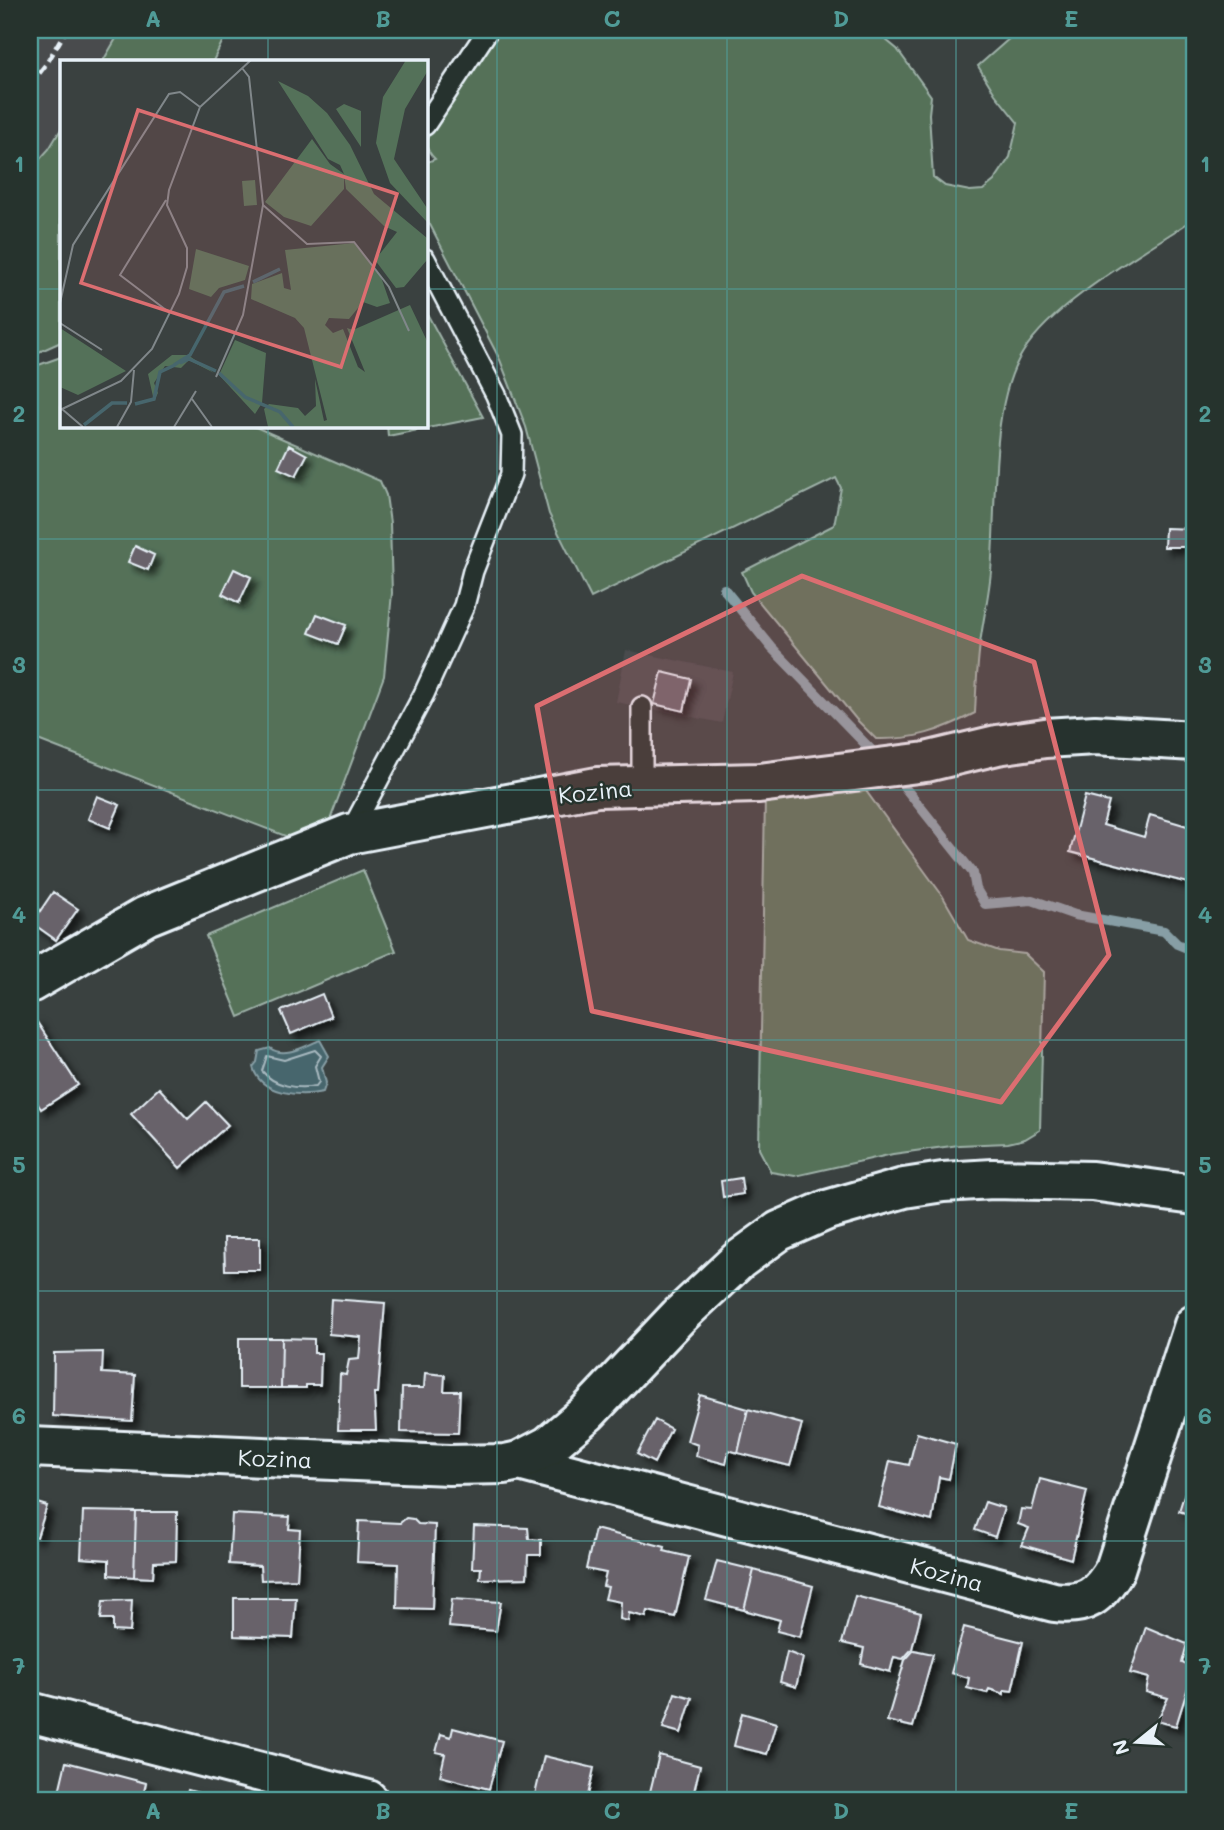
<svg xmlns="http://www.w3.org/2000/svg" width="1224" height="1830" font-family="Mali,sans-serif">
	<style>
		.built { fill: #484b4d }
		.green { fill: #547159; stroke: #9eb1a8; stroke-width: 2 }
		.water { fill: #47666d; stroke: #879ea5; stroke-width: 2 }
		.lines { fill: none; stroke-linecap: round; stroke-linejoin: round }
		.shore { stroke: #a8b9c0; stroke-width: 2 }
		.stream { stroke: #879ea5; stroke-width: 10 }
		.building { fill: #68626b; stroke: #e8f1f8; stroke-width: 2; filter: url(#shadow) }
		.service-casing { stroke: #e8f1f8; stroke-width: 24 }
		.minor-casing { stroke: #e8f1f8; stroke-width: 44 }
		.secondary-casing { stroke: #e8f1f8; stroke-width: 44 }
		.service { stroke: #26332d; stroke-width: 19 }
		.minor { stroke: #26332d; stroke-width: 38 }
		.secondary { stroke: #26332d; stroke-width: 38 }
		.rail { stroke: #e8f1f8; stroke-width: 5; stroke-dasharray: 10 5; stroke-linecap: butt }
		.marked { fill: #dc6e71; fill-opacity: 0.2; stroke: #dc6e71; stroke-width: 5; stroke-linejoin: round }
		.grid { fill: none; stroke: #509b97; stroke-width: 2; stroke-opacity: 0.55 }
		.labels { text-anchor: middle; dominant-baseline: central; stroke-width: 5; stroke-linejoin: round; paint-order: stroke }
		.street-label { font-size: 23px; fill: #e8f1f8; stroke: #26332d }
		.inset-river { fill: none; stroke: #47666d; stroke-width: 3.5 }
		.inset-road { fill: none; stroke: #80878a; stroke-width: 2 }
		.view { fill: #dc6e71; fill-opacity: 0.15; stroke: #dc6e71; stroke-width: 3.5 }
		.inset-edge { fill: none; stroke: #e8f1f8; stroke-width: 3.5 }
		.neatline { fill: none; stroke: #509b97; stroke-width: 2.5 }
		.grid-label { font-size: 23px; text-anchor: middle; font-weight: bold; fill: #509b97 }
	</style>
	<defs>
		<filter id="shadow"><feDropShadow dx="6" dy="6" stdDeviation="3.5" flood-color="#0009"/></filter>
	</defs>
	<rect width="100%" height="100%" fill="#3a4140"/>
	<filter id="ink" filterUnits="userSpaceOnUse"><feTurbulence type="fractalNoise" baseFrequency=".0143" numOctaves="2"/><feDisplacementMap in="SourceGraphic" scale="14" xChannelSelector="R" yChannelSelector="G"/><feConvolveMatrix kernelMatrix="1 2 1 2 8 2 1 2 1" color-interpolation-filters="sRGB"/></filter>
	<g filter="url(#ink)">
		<path class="built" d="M30 30H121L103 61H61V129L49 149 30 170Z
			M626 650 733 672 722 723 616 702Z"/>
		<path class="green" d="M121 30H228L213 61H103Z
			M498 30H874L897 49 931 96 929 114 933 177 945 186 970 191 983 190 994 181 1010 157 1018 123 995 94 978 66 1019 30H1194V219C1144 252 1054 302 1023 352 989 404 997 508 991 571 989 595 983 620 980 644 977 667 976 690 975 713 940 731 915 740 876 739L856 719 751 592 742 572 834 525 841 488 836 478 591 598 549 514 526 427 500 360 425 215V163L435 159C424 148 425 142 431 129Z
			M61 129V342L30 356V170L49 149Z
			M425 310 483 417 388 436 387 425H425Z
			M61 357V425H251L380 481 386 495 390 523 392 593 384 676 327 828 288 837 30 737V368Z
			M848 789 866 791 942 895 968 940 999 951 1025 954 1044 972 1040 1130 1025 1139 1008 1143 959 1145 893 1154 795 1176 771 1172 759 1149 765 797Z
			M363 870 396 951 239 1017 206 936Z"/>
		<path class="water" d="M320 1040 329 1056 322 1067 326 1083 323 1092C300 1097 260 1095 253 1067L257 1062 259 1051 270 1048C284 1059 305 1046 320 1040Z"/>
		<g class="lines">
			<path class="shore" d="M315 1050 321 1056 315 1066 319 1082 316 1086C297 1089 275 1087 262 1071L267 1056 284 1060Z"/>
			<path class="stream" d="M724 589 772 648 879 758
				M898 779 973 873 976 889 985 904 1032 900 1075 915 1164 931 1177 944 1194 951"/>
		</g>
		<path class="building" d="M289 445 307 455 296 476 278 468Z
			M1165 528 1194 529V547H1164Z
			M135 546 154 555 148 570 128 562Z
			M234 569 251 577 239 603 222 594Z
			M317 614 346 625 338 644 309 633Z
			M662 672 691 679 684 711 654 704Z
			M97 796 120 805 110 828 88 819Z
			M1085 796 1109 802 1103 825 1144 837 1150 815 1194 828V860L1188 883 1070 852Z
			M53 892 78 909 56 940 32 923Z
			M322 994 331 1017 291 1034 281 1011Z
			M35 1019 78 1085 41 1109 30 1092V1022Z
			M159 1088 188 1119 206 1102 228 1125 180 1168 131 1114Z
			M741 1178 743 1194 723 1197 721 1181Z
			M224 1238H260V1270H225Z
			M331 1299 385 1303 378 1393H374L376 1430H338L340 1374 346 1375 349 1360 359 1359 361 1337 329 1334Z
			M239 1338H282L281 1388H239Z
			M282 1338 314 1339V1353H321L320 1385H306V1388H281Z
			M103 1352 102 1373 135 1375 132 1421 53 1416 54 1353Z
			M425 1373 445 1375 444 1391H460L458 1433 401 1432 402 1388H424Z
			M700 1395 748 1409 738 1453 729 1450 726 1464 696 1456 698 1445 687 1441Z
			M748 1409 802 1424 790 1466 738 1453Z
			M655 1420 671 1429 654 1463 637 1454Z
			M917 1433 956 1444 949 1479 939 1477 932 1521 879 1507 890 1461 909 1465Z
			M1192 1470 1194 1471V1516L1179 1511Z
			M1040 1479 1087 1491 1071 1559 1022 1545 1029 1528 1018 1524 1021 1509 1032 1510Z
			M30 1501 47 1506 37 1537 30 1535Z
			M985 1502 1004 1508 995 1537 975 1530Z
			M83 1511 136 1512 134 1577 109 1575V1560L81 1558Z
			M136 1512H177L176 1561 154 1562 153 1578 134 1577Z
			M232 1514 290 1517 289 1529 300 1530 297 1579 261 1580 260 1566 229 1564Z
			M406 1518 413 1519 418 1524 435 1525 432 1609 397 1608 398 1564 357 1562 359 1521 400 1523Z
			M474 1526 528 1528 529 1539 541 1540V1555H528L527 1578 480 1579 481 1568H472Z
			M595 1529 665 1547 664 1551 689 1557 675 1617 648 1611 646 1617 629 1613 628 1621 620 1619 621 1602 605 1599 608 1587 603 1586 606 1573 586 1569Z
			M717 1561 754 1570 744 1610 706 1600Z
			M754 1570 813 1586 800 1637 777 1631 780 1620 744 1610Z
			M855 1596 921 1613 912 1649 903 1659 894 1657 890 1672 861 1664 864 1648 842 1643Z
			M234 1598H296L293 1638 234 1636Z
			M452 1599 501 1602 496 1631 449 1627Z
			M132 1600 130 1632 113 1631V1619H101L103 1601Z
			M964 1627 1023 1642 1012 1691 1004 1690V1694L989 1689 987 1693 967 1688 969 1678 951 1673Z
			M1146 1627 1187 1644 1182 1663 1194 1668 1176 1726 1157 1721 1168 1698 1146 1692 1149 1678 1130 1673Z
			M914 1650 933 1654 913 1727 887 1721 905 1660Z
			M787 1652 803 1658 796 1687 780 1682Z
			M675 1693 692 1698 681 1733 663 1728Z
			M742 1713 776 1723 767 1754 734 1746Z
			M453 1728 502 1741 489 1789 440 1776 445 1754 436 1752 441 1734 451 1737Z
			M659 1755 700 1766 692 1800H648Z
			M544 1756 594 1768 587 1800 534 1799Z
			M66 1762 146 1783 142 1800H57Z
			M188 1790 224 1800H185Z"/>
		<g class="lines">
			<defs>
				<path id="service" d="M425 125 488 30
					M642 786V707
					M350 833 424 694 464 606 473 571 511 474 512 435 496 395 425 259"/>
				<path id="minor" d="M30 983 146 916 349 834 597 787 759 783 926 762 997 745 1045 738 1095 735 1194 741
					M519 1461 1054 1602C1086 1606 1099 1596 1115 1569L1194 1325
					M30 1712 368 1800"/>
				<path id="secondary" d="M30 1447 449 1465 505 1464 519 1461 548 1446 587 1413 679 1316 739 1260 779 1231 827 1210 904 1188 943 1182 993 1179 1092 1181 1194 1195"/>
			</defs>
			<use href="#service" class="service-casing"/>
			<use href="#minor" class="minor-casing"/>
			<use href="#secondary" class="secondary-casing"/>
			<use href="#service" class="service"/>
			<use href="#minor" class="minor"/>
			<use href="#secondary" class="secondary"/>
			<path class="rail" d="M30 45 40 30
				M30 85 47 63 66 30"/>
		</g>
	</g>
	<path class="marked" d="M802 576 1034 662 1109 955 1001 1102 592 1011 537 706Z"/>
	<path class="grid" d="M268 30V61M497 30V1800M727 30V1800M956 30V1800M30 289H61M425 289H1194M268 425V1800M30 539H1194M30 790H1194M30 1040H1194M30 1291H1194M30 1541H1194"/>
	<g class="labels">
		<g class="street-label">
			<text transform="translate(595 791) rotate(-6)">Kozina</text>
			<text transform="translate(275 1458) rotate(2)">Kozina</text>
			<text transform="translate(947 1574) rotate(15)">Kozina</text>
		</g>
	</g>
	<g transform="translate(60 60)">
		<rect width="368" height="368" fill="#3a4140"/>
		<path d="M346 0H367V12L345 49 334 99 367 148V162L330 123 316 83 323 37ZM218 21 248 36 267 53 290 85 314 134 367 178V200L344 227 336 228 315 200 337 172 324 166 286 129 284 115V129L251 166 224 157 205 142 252 79 270 104 284 114 280 105 268 99ZM284 44 301 51V87L276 49ZM195 120 197 145 184 146 182 121ZM294 183 321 217 330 243 317 247 303 242 289 259 269 258 265 265 273 273 283 269 298 307 305 312 287 268 293 270 350 245 367 281V367H208L204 349 209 344 238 348 245 356 256 346 255 319 264 361 267 360 244 268 235 258 191 239 192 224 222 213 224 228 231 230 225 190ZM136 189 189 206 185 220 159 228 151 237 129 229ZM0 268 66 311 18 335 0 327ZM175 280 206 293 202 343 195 354 159 315ZM112 295H128L154 313 129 300 121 308 105 306 94 323 98 333 94 341 88 314Z" fill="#547159"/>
		<path class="inset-river" d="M193 222 220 209M120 303 129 299 156 311M114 305 130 295 164 232 184 226M159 313 185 337 220 352 233 367M75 344 94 339 100 312 115 305M24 365 52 343H67"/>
		<path class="inset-road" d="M106 140 60 215 110 253M203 145 247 184 294 182 329 227 349 271M0 243 13 185 109 34 120 32 140 47M0 263 42 290M156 317 183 255 203 145 189 17 182 8M132 339 152 367M2 349 23 367M0 350 61 321 92 289 119 234 127 207V188L107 145 109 130 140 47 191 0M57 367 71 342 74 310M114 367 136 331"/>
		<path class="view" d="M78 50 337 134 281 307 21 223Z"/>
		<rect width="368" height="368" class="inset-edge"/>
	</g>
	<rect width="1224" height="1830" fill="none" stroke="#26332d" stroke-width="77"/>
	<g transform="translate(1137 1742) rotate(252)" stroke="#26332d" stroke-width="5" paint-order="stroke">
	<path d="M0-5L12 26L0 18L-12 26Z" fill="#e8f1f8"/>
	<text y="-10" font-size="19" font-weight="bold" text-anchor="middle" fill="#e8f1f8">N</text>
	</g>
	<rect x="38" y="38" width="1148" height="1754" class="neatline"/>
	<g class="grid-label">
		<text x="153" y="27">A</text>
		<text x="383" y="27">B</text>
		<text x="612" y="27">C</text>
		<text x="841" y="27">D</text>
		<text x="1071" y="27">E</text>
		<text x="19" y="172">1</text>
		<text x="1205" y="172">1</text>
		<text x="19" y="422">2</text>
		<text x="1205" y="422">2</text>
		<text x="19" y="673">3</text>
		<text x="1205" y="673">3</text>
		<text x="19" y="923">4</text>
		<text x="1205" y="923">4</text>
		<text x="19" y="1173">5</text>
		<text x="1205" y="1173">5</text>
		<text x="19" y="1424">6</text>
		<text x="1205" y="1424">6</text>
		<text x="19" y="1674">7</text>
		<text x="1205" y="1674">7</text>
		<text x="153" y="1819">A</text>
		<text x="383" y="1819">B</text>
		<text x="612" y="1819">C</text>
		<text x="841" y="1819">D</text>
		<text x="1071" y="1819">E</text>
	</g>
</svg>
